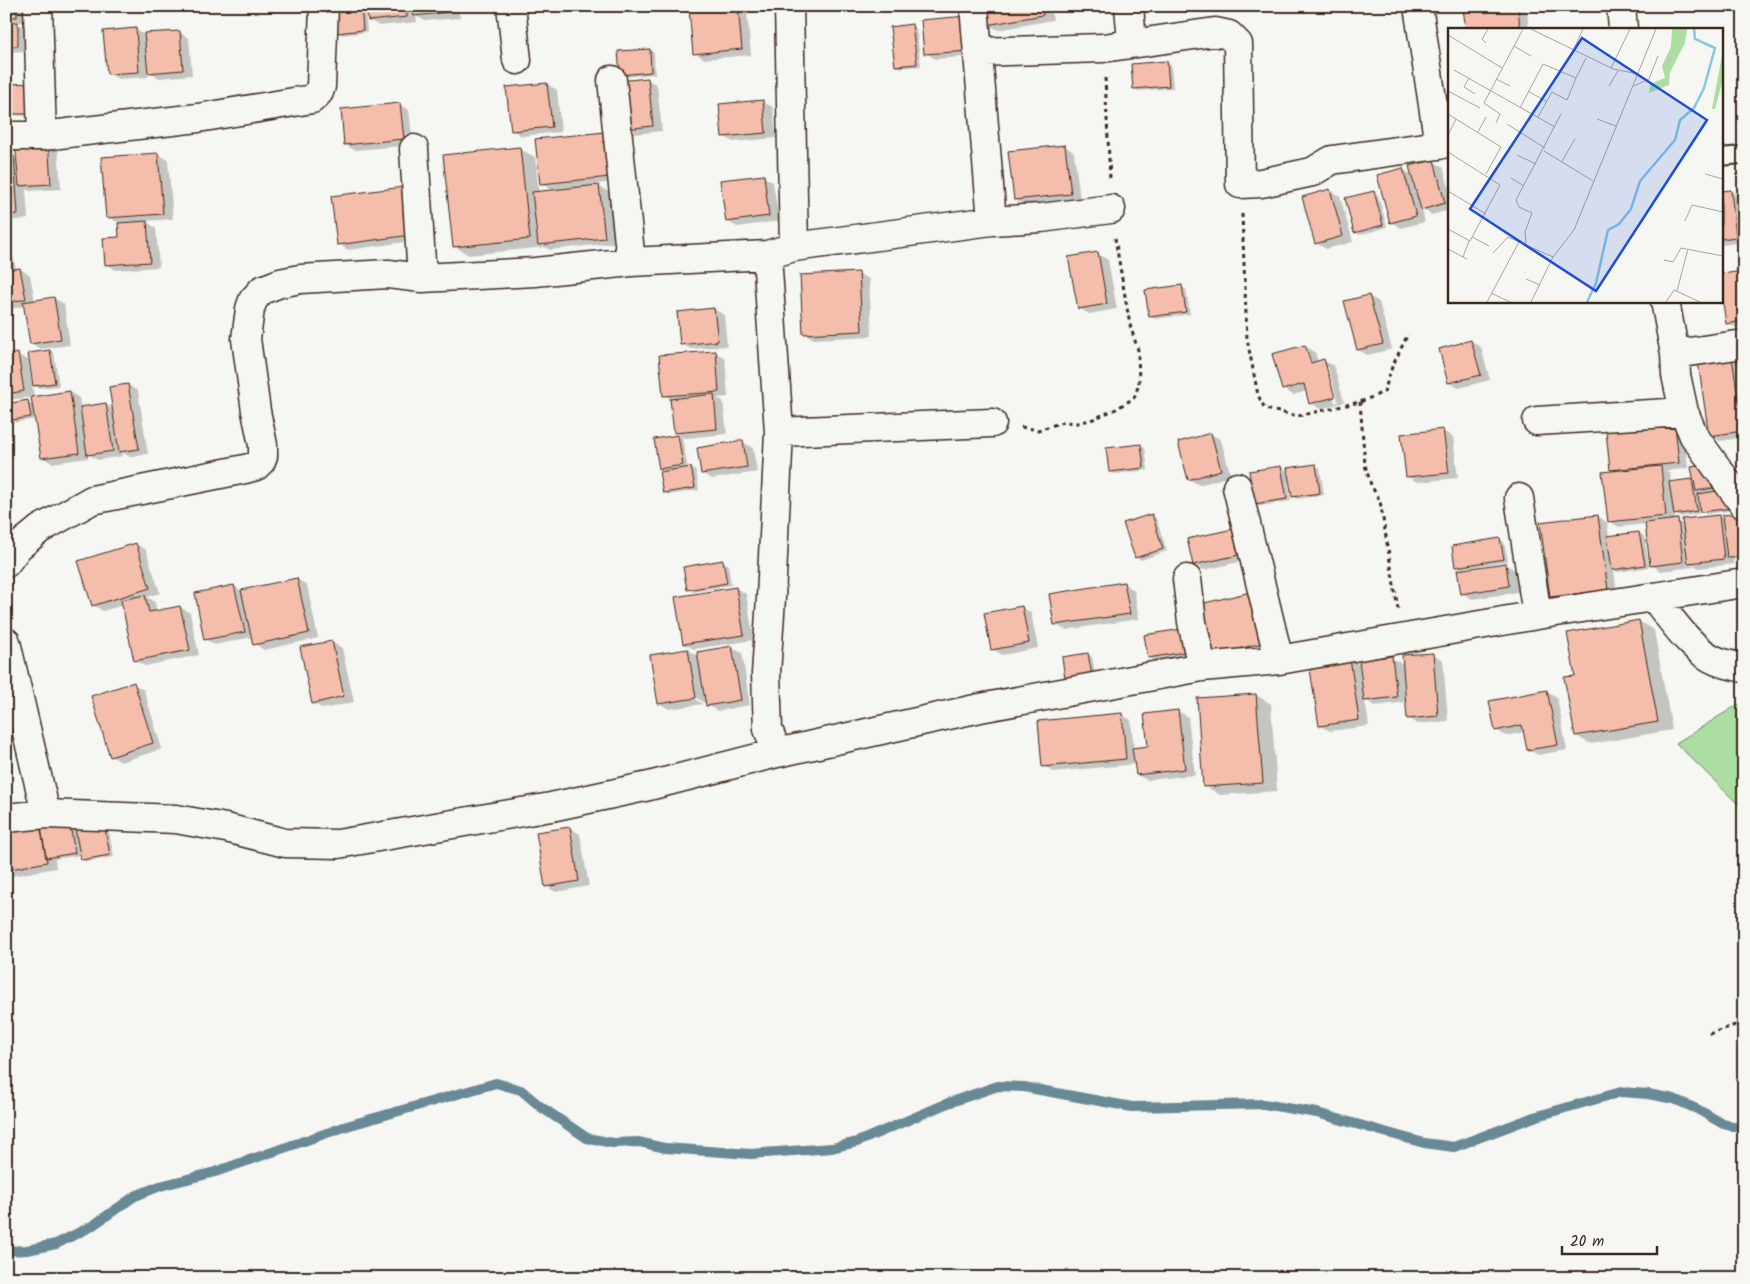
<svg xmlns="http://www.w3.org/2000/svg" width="1750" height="1284" font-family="Kalam,sans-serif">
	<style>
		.green { fill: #abdea0; stroke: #73845f }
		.shadow { fill: #0003; fill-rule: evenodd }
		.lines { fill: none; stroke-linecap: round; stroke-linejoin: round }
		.stream { stroke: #678995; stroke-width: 10 }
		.building { fill: #f5bdab; stroke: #3b2a1e }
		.service-casing { stroke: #3b2a1e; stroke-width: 20 }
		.minor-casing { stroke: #3b2a1e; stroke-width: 31 }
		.path { stroke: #3b2a1e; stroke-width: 3; stroke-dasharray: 4 4; stroke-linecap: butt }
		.service { stroke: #f6f6f2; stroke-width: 16 }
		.minor { stroke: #f6f6f2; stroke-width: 28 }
		.inset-river { fill: none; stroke: #84c8e5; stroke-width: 2.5 }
		.inset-road { fill: none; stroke: #aba49d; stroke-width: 1 }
		.view { fill: #1d4ed8; fill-opacity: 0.15; stroke: #1d4ed8; stroke-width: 2.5 }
		.inset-edge { fill: none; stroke: #3b2a1e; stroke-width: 2.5 }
	</style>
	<rect width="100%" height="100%" fill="#f6f6f2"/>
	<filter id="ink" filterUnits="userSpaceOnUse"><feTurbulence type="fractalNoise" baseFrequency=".02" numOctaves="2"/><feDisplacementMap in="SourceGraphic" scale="10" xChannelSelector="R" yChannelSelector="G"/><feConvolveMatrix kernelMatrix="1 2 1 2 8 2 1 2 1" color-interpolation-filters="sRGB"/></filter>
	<g filter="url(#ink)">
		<path class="green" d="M1739 704 1744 709V807L1739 805 1676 743Z"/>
		<path class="shadow" d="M6 6H26V22H15L27 29V51L6 52Z
			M367 6H458L460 18 425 21 416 16 417 22 379 26 369 20Z
			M726 6H739L747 11 751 55 704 59 695 53Z
			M985 6H1050L1053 20 998 30 988 24Z
			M1490 6H1521L1527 10 1529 29H1467Z
			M360 7 365 9 367 32 342 35 338 32Z
			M922 21 979 56 935 59 926 53Z
			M911 25 916 28 921 66 901 68 896 66Z
			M135 29 144 35 179 32 189 38 192 75 159 78 148 71V77L118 79 108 73Z
			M649 50 654 53 655 74 625 77 621 74Z
			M1166 62 1171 65 1173 88 1139 91 1135 89Z
			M647 79 657 85 662 131 635 134 625 128Z
			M547 84 557 90 561 132 522 136 512 130Z
			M6 85 41 116 6 115Z
			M763 102 773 107 776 138 733 142 723 136Z
			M399 104 409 110 413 145 355 150 345 145Z
			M536 140 619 182 595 184 609 192 614 243 550 250 545 247 469 255 454 246 520 149 535 157 539 192 554 191 541 183Z
			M17 143 58 147 61 189 30 191 26 189 28 219 6 221V158H14L18 160Z
			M1064 146 1074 152 1080 199 1025 205 1015 200Z
			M158 154 168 160 173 219 145 221 156 228 159 267 116 270 106 264 120 238 119 223 108 217Z
			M1433 161 1443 167 1449 187V210L1432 215 1422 209 1425 222 1401 228 1391 222 1403 169 1412 175Z
			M763 176 773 182 779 221 737 227 727 221Z
			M1330 190 1340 196 1353 242 1326 249 1316 243Z
			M1731 191 1740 197 1744 242 1721 245V192Z
			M1374 192 1378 195 1387 227 1360 235 1355 232Z
			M332 197 420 240 348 250 339 244Z
			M6 241 11 243 16 270 20 269 30 275 35 301 54 298 64 304 70 345 41 349 31 343 25 306 6 310Z
			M1098 254 1108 260 1117 309 1089 314 1079 308Z
			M1744 273V328H1737L1727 323Z
			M859 274 869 279 872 336 814 339 804 333Z
			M1181 287 1186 289 1190 314 1155 319 1151 317Z
			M1369 296 1379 302 1392 349 1368 355 1358 350Z
			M714 309 724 315 727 346 691 349 681 344Z
			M1471 341 1481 347 1490 380 1459 388 1449 383Z
			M1305 346 1315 352 1318 362 1324 361 1334 366 1344 402 1320 409 1311 403 1307 391 1293 395 1283 389ZM1325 367H1328L1338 402 1335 403Z
			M1744 348V437L1720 441 1710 435 1698 357Z
			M50 351 54 353 59 386 39 388 34 386Z
			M715 352 725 358 728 397 717 398 723 401 727 434 685 438 682 437 688 469 691 468 696 471 699 490 668 495 664 492 666 472 660 469 655 440 681 436 675 432 671 399 664 395Z
			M18 355 28 360 34 397 70 392 79 398 81 408 105 404 113 409 128 385 138 391 148 454 130 457 122 452 123 456 98 460 88 454V458L52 463 42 457 36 419 11 423 6 420 28 402 34 405 32 397 6 400V356Z
			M1683 422 1688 468 1666 471 1670 473 1671 483 1692 480 1723 489 1714 491V493L1736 510 1706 514 1701 511 1702 513 1680 517 1675 514V521L1684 524 1718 516 1724 519 1744 515V559L1733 560 1734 564 1699 568 1692 564 1693 567 1661 571 1651 565 1646 524 1619 527 1609 521 1616 472 1611 469 1606 423Z
			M1443 431 1453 437 1458 478 1417 482 1407 476Z
			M1211 434 1221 440 1231 476 1199 485 1189 479Z
			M743 442 753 448 757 472 712 479 702 473Z
			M1141 445 1145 448 1148 470 1115 474 1110 472Z
			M1316 466 1320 468 1324 495 1297 499 1293 496 1290 481 1288 482 1291 501 1260 506 1255 503 1281 467 1289 472Z
			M1152 515 1156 518 1167 551 1141 560 1136 557Z
			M1597 516 1607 522 1609 537 1639 533 1644 536 1649 567 1618 572 1614 570 1617 595 1561 602 1551 596Z
			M1233 530 1243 536 1248 560 1204 570 1194 565Z
			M1500 539 1504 542 1508 561 1464 568V570L1505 564 1515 570 1518 592 1472 599 1462 593 1464 570 1456 566Z
			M136 544 146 550 160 593 147 597 155 602 157 612 180 607 190 613 199 655 145 666 135 660 123 605 103 611 93 605Z
			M723 562 728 564 731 585 693 592 688 589Z
			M297 579 307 585 318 638 264 650 255 644 253 634H248L252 637 215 645 205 639 234 586 242 591Z
			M1124 584 1134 590 1139 619 1065 630 1056 625Z
			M736 588 746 594 754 640 694 649 684 644Z
			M1255 592 1277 647 1215 662Z
			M1021 607 1031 613 1038 648 1002 655 993 649Z
			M1639 621 1654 630 1672 730 1591 744 1576 736V677Z
			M1145 636 1196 654 1154 660 1149 658Z
			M332 642 342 648 354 702 323 709 313 703Z
			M732 647 742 653 750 705 717 711 691 694 690 696 703 704 669 709 659 703 688 650 699 657Z
			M1088 654 1092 657 1097 684 1072 688Z
			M1433 655 1443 660 1448 721 1418 724 1408 718 1407 702 1375 706 1365 700 1369 726 1330 731 1320 726 1350 659 1361 665 1392 658 1404 665Z
			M134 684 144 690 162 749 121 762 111 756Z
			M1547 691 1557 697 1567 750 1538 755 1528 749 1525 732 1506 736 1496 730Z
			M1256 695 1271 704 1277 791 1220 795 1205 786 1198 699Z
			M1178 711 1188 717 1195 775 1147 780 1137 775 1136 764 1053 772 1044 766 1122 714 1131 720 1134 749 1149 747Z
			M107 822 114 857 86 862 82 859 81 855 55 859 56 868 6 877V829Z
			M570 828 580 834 589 886 556 892 546 886Z"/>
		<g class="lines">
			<path class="stream" d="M6 1251 27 1250 56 1244 92 1226 135 1196 160 1186 215 1172 347 1126 496 1083 521 1090 541 1107 587 1138 613 1143 639 1142 665 1148 751 1154 832 1148 857 1142 948 1103 998 1086 1024 1087 1132 1107 1263 1104 1317 1113 1424 1143 1454 1147 1534 1117 1621 1092 1648 1094 1674 1099 1699 1110 1723 1124 1744 1129"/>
		</g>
		<path class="building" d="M6 6H17V17H6Z
			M361 6 363 30 337 33 334 8Z
			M366 6H406L407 17 368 21Z
			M412 6H450V12L414 16Z
			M713 6H738L742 49 693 54 689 9Z
			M983 6H1042L1043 15 987 25Z
			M1486 6H1518L1520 29H1466L1463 9Z
			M967 16 970 51 924 54 921 20Z
			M6 22H18V46H6Z
			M912 24 917 64 895 66 890 27Z
			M136 28 139 72 107 74 103 31Z
			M180 31 183 70 148 73 144 33Z
			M650 49 651 72 620 75 618 51Z
			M1167 61 1169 86 1133 89 1131 64Z
			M648 78 653 126 624 129 619 81Z
			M36 83 37 114H6V84Z
			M547 83 552 127 511 131 506 87Z
			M763 100 766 133 722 137 719 104Z
			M400 103 404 139 344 145 341 109Z
			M605 132 610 177 540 184 535 139Z
			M48 140 51 184 19 186 15 142Z
			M1065 145 1071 194 1014 200 1008 151Z
			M520 147 530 239 453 247 443 155Z
			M158 153 163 214 106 218 101 157Z
			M14 156 18 214 6 215V157Z
			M1434 160 1445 203 1421 210 1409 166Z
			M1403 168 1416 216 1390 223 1377 175Z
			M764 175 769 216 726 222 720 180Z
			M599 185 605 238 538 245 532 192Z
			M404 187 411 235 337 245 331 196Z
			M1330 189 1343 236 1315 244 1302 197Z
			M1731 190 1736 237 1721 239V191Z
			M1374 191 1383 225 1354 233 1345 198Z
			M147 221 150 262 105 265 103 238 119 237 118 223Z
			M6 239 12 266H6Z
			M1098 252 1107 304 1078 309 1068 257Z
			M20 268 26 299 6 303V270Z
			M1744 271V321L1726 324 1721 289V274Z
			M859 272 862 331 803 334 800 275Z
			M1182 285 1186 312 1149 317 1145 290Z
			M1369 295 1383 344 1357 350 1344 301Z
			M54 297 61 339 30 344 23 302Z
			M714 308 718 341 680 345 677 312Z
			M1471 340 1481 375 1448 383 1439 349Z
			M1305 345 1311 363 1324 359 1335 397 1309 404 1304 384 1282 390 1272 354Z
			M1744 347V386L1738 348Z
			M50 350 55 383 33 386 28 353Z
			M716 351 719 392 663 396 659 355Z
			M1731 351 1743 431 1709 436 1697 355Z
			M18 353 24 391 6 394V355Z
			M128 384 139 449 119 452 109 387Z
			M70 391 79 453 41 458 31 397Z
			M714 394 717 429 674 433 670 399Z
			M28 400 31 417 6 421V404Z
			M106 403 113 451 87 455 80 407Z
			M1674 415 1679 463 1610 470 1605 422Z
			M1443 429 1449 473 1406 477 1401 434Z
			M1211 433 1221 470 1188 480 1178 442Z
			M678 435 683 465 659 469 654 439Z
			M743 440 747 467 701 474 697 448Z
			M1141 444 1144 468 1109 472 1106 448Z
			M1316 464 1320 493 1292 497 1287 468Z
			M1711 464 1719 487 1696 491 1691 467Z
			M1281 466 1287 499 1254 504 1249 471Z
			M1661 466 1666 516 1608 522 1602 472Z
			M691 467 695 488 663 493 659 472Z
			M1692 479 1697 511 1674 515 1669 482Z
			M1729 489 1732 508 1700 512 1698 494Z
			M1744 513V557L1727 558 1722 515Z
			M1152 514 1163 549 1135 558 1123 523Z
			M1598 515 1608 590 1550 597 1540 522Z
			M1719 515 1724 559 1688 563 1682 519Z
			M1678 519 1683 562 1650 566 1645 523Z
			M1233 529 1239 555 1193 565 1187 539Z
			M1639 532 1645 565 1612 570 1607 536Z
			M1500 538 1504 559 1455 567 1452 546Z
			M136 543 150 588 92 606 78 561Z
			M723 560 727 583 687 590 683 567Z
			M1506 563 1509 586 1461 594 1457 570Z
			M297 578 309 633 253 645 241 590Z
			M1124 582 1130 614 1054 625 1049 594Z
			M234 585 245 632 204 640 195 593Z
			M736 587 744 635 683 644 675 597Z
			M1255 591 1267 642 1204 657 1192 606Z
			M145 595 149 612 180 606 190 650 134 661 121 600Z
			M1022 606 1029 643 991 650 984 613Z
			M1639 620 1658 722 1575 736 1564 677 1575 676 1567 633Z
			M1188 628 1191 651 1148 658 1144 635Z
			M332 641 344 696 312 704 300 647Z
			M732 646 741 700 706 706 697 652Z
			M688 649 696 698 658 704 650 655Z
			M1088 653 1093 682 1066 686 1062 657Z
			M1433 653 1438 716 1407 719 1402 655Z
			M1392 656 1397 697 1364 701 1359 660Z
			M1350 658 1359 720 1319 726 1309 663Z
			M134 682 153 743 110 757 91 696Z
			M1547 690 1558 745 1527 750 1522 725 1495 731 1489 701Z
			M1256 694 1263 783 1203 787 1197 698Z
			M1178 710 1185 769 1136 775 1132 748 1148 746 1144 714Z
			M1122 713 1126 759 1042 767 1038 721Z
			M103 818 110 855 81 860 74 824Z
			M69 820 75 853 46 858 40 825Z
			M40 822 47 862 6 870V827Z
			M570 827 579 881 545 887 536 832Z"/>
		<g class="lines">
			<defs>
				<path id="service" d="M1721 157 1741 155"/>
				<path id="minor" d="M38 6 42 136
					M511 6 517 60
					M789 6 794 247
					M974 6 992 221
					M1129 6 1132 43
					M1418 6 1439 145 1449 142
					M1621 6 1623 29
					M978 52 1103 48 1215 32 1229 35 1238 44 1240 184 1261 183 1312 172 1332 160 1439 145
					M612 80 631 262
					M6 136H42L198 118 312 99 319 92 321 86 324 6
					M414 149 422 278
					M767 255 779 432 771 598 766 674 768 729 777 753
					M1665 301 1675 354 1676 375 1684 412 1694 436 1744 505
					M1675 354 1744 344
					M1537 421 1684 412
					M779 432 992 423
					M1237 487 1279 660
					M1519 498 1537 615
					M6 563 18 547 40 529 92 500 245 469 256 466 261 461 263 456V445L256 411 246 339 250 309 253 300 262 290 280 283 300 279 388 274 422 278 535 272 631 262 767 255 794 247 992 221 1041 218 1111 209
					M1187 579 1192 622 1202 667
					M1654 597C1670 618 1692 651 1717 661 1725 664 1735 666 1744 668
					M6 642 46 814
					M6 818 46 814 176 819 226 828 285 843 338 844 551 807 649 786 777 753 980 708 1202 667 1279 660 1537 615 1744 583"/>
			</defs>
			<use href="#service" class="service-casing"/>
			<use href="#minor" class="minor-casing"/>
			<path class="path" d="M1105 78 1110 179
				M1242 214 1247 339 1258 395 1265 409 1298 416 1360 402 1384 392 1392 367 1408 334
				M1360 402 1365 465 1371 485 1380 501 1398 609
				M1021 427 1038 430 1063 422 1077 423 1091 420 1116 409 1134 398 1139 384 1138 350 1130 325 1115 238
				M1709 1034 1744 1022"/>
			<use href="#service" class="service"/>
			<use href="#minor" class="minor"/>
		</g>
	</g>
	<g transform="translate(1448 28)">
		<rect width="275" height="275" fill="#f6f6f2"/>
		<path d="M224 1H239L237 15 222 44 221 57 201 65 202 56 217 50 214 38 223 19ZM275 22V51L267 81H264Z" fill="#abdea0"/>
		<path class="inset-river" d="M139 274 148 255 160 202 171 196 183 181 192 153 227 112 232 92 246 80 256 60 267 20 247 11 246 1"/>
		<path class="inset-road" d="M83 1 165 41 191 46M0 7 54 40M38 15 34 11 40 1M66 18 83 28M125 23 135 1M163 40 182 1M6 42 107 99M21 50 16 59 27 66M48 51 62 58M161 58 170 43M186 58 201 51 210 28M0 63 32 80M80 63 99 74M72 80 95 36 128 50 138 30M0 86 53 119 38 146M90 89 104 64 119 72 128 50M149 91 168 98M48 95 52 86 36 75 75 1M59 96 97 120M30 104 38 89M0 107 8 91M96 123 145 153M0 124 52 157 22 213 0 201M69 127 88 136M114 133 127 111M257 146 275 151M63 150 76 158M0 163 38 186M237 193 244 177 275 184M24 209 41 218M78 217 77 204 84 185 71 179 68 172 113 86M0 221 15 229M45 225 60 209 105 229M19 231 15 229 21 213M216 232 225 234 233 220 275 228M78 251 92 257M229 263 240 221M43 265 62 274M39 274 71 214M83 274 105 229 126 202 208 1M218 274 226 262 252 274"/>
		<path class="view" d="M134 10 259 92 148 263 22 181Z"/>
		<rect width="275" height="275" class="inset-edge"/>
	</g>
	<rect width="1750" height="1284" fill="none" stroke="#f6f6f2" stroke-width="25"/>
	<rect x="12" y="12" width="1725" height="1259" fill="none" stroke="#3b2a1e" stroke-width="2" filter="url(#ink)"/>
	<path d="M1562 1246v8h95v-8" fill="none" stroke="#3b2a1e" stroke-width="2.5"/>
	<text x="1570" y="1246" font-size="15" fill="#3b2a1e" stroke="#f6f6f2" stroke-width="4" paint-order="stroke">20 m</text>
</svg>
